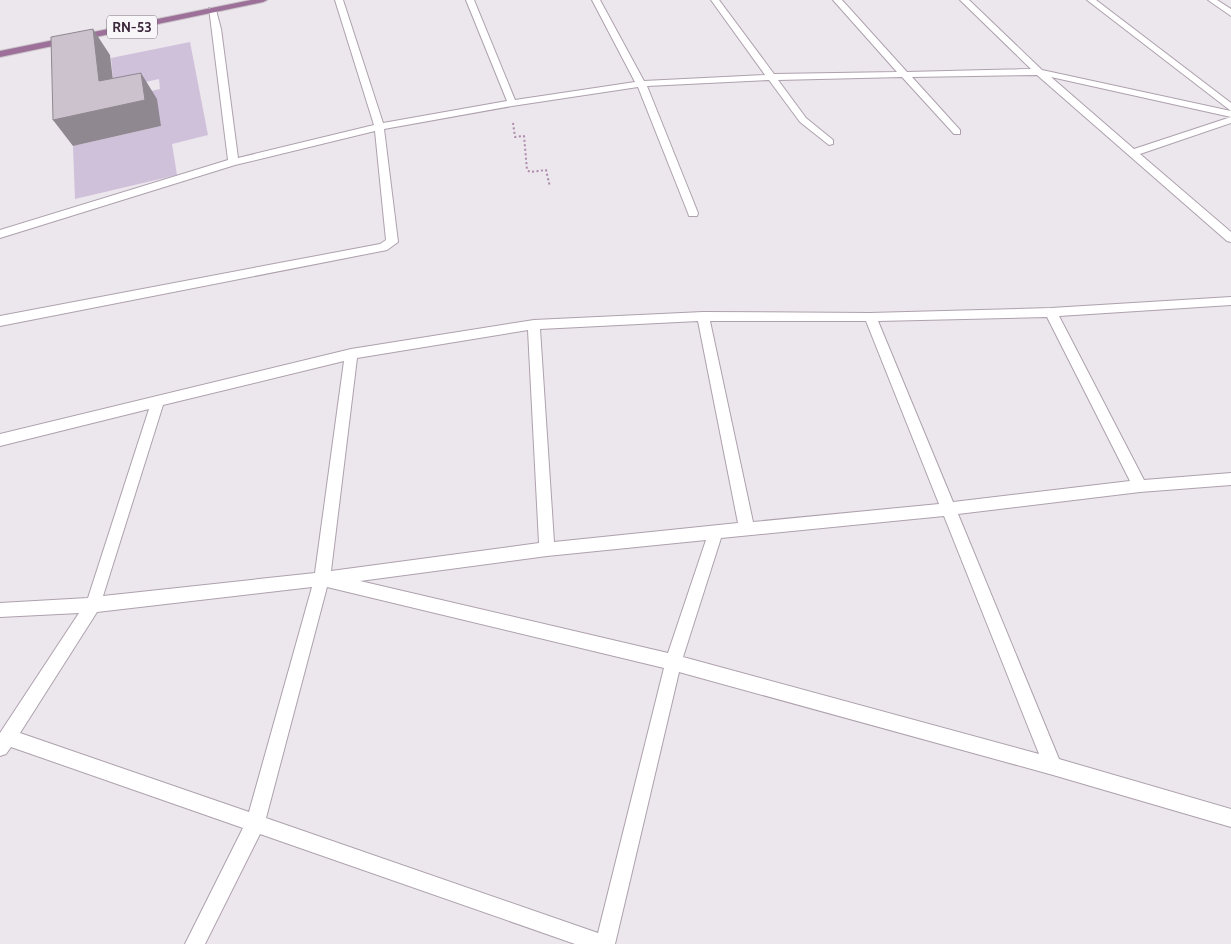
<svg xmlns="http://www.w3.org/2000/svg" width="1231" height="944" font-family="Cabin,sans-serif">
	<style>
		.green { fill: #d0c1db }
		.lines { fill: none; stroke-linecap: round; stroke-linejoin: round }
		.minor-casing { stroke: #ada1ad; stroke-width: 2 }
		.primary-casing { stroke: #c9c3c8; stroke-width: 2 }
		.path { stroke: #ac8aac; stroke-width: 2; stroke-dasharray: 2 2.5; stroke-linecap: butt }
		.minor { fill: #fff; fill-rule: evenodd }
		.primary { fill: #9d709a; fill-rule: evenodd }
		.shaded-wall { fill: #8f8890 }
		.building { fill: #ccc2cd; stroke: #8f8890 }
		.labels { text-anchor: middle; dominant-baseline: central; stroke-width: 4; stroke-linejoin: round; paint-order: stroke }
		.shield { fill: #f9f6fa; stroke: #756575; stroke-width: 1 }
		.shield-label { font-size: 14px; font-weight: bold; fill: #3d273c }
	</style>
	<rect width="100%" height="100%" fill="#ece6ed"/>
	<path class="green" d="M190 42 208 135 172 144 177 175 75 199 73 146 161 126 116 99 160 89 159 79 114 89 111 58Z"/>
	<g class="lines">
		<defs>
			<path id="minor" d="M335 0H343L383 123 507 101 466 0H474L515 100 635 82 592 0H600L644 81 765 75 711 0H719L774 74 897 72 833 0H842L907 72 1031 69 960 0H969L1042 70 1231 111V117L1051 77 1134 149 1231 117V123L1140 154 1231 232V242L1227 241 1037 75 912 77 960 130V134H954L902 77 778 80 806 118 833 140V144L829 145 800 122 769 80 647 86 698 213 697 216H689L688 213 638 87 512 106 384 129 398 242 387 250 0 326V316L380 244 386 240 375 131 235 165 0 238V230L228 160 209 8 216 10 221 29 238 158 374 125Z
				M1087 0H1096L1231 103V111Z
				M1208 0H1217L1231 9V16Z
				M1231 297V305L1059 316 1144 480 1231 473V485L1140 492 958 514 1059 759 1231 809V827L1053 775 679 672 615 944H575L260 834 205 944H185L243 828 11 747 6 754 0 756V733L79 613 0 617V603L88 598 149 409 0 446V434L351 349 534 320 703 312 870 313 1051 308ZM1047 317 1130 481 953 502 878 321ZM698 321 738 523 554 542 540 329ZM710 321H866L939 504 753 522ZM528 330 539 543 331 571 357 358ZM344 361 315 573 103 596 163 405ZM944 516 1039 754 683 657 721 538ZM706 540 668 653 360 581 547 556ZM312 587 249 812 20 733 97 612ZM327 587 664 668 598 933 266 818Z"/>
			<path id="primary" d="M251 0H267L263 2 0 57V51Z"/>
		</defs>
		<use href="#minor" class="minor-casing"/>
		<use href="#primary" class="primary-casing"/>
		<path class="path" d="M513 123 515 137 524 136 527 170 530 172 546 170 550 187"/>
		<use href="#minor" class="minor"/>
		<use href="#primary" class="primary"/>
	</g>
	<path class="shaded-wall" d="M93 29 110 55 116 106 141 73 157 99 161 126 73 146 53 120Z"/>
	<path class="building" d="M93 29 99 81 141 73 145 100 53 120 51 37Z"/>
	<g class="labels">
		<rect class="shield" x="107" y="15.5" width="50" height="23" rx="4"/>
		<g class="shield-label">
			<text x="132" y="27">RN-53</text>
		</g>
	</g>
</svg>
